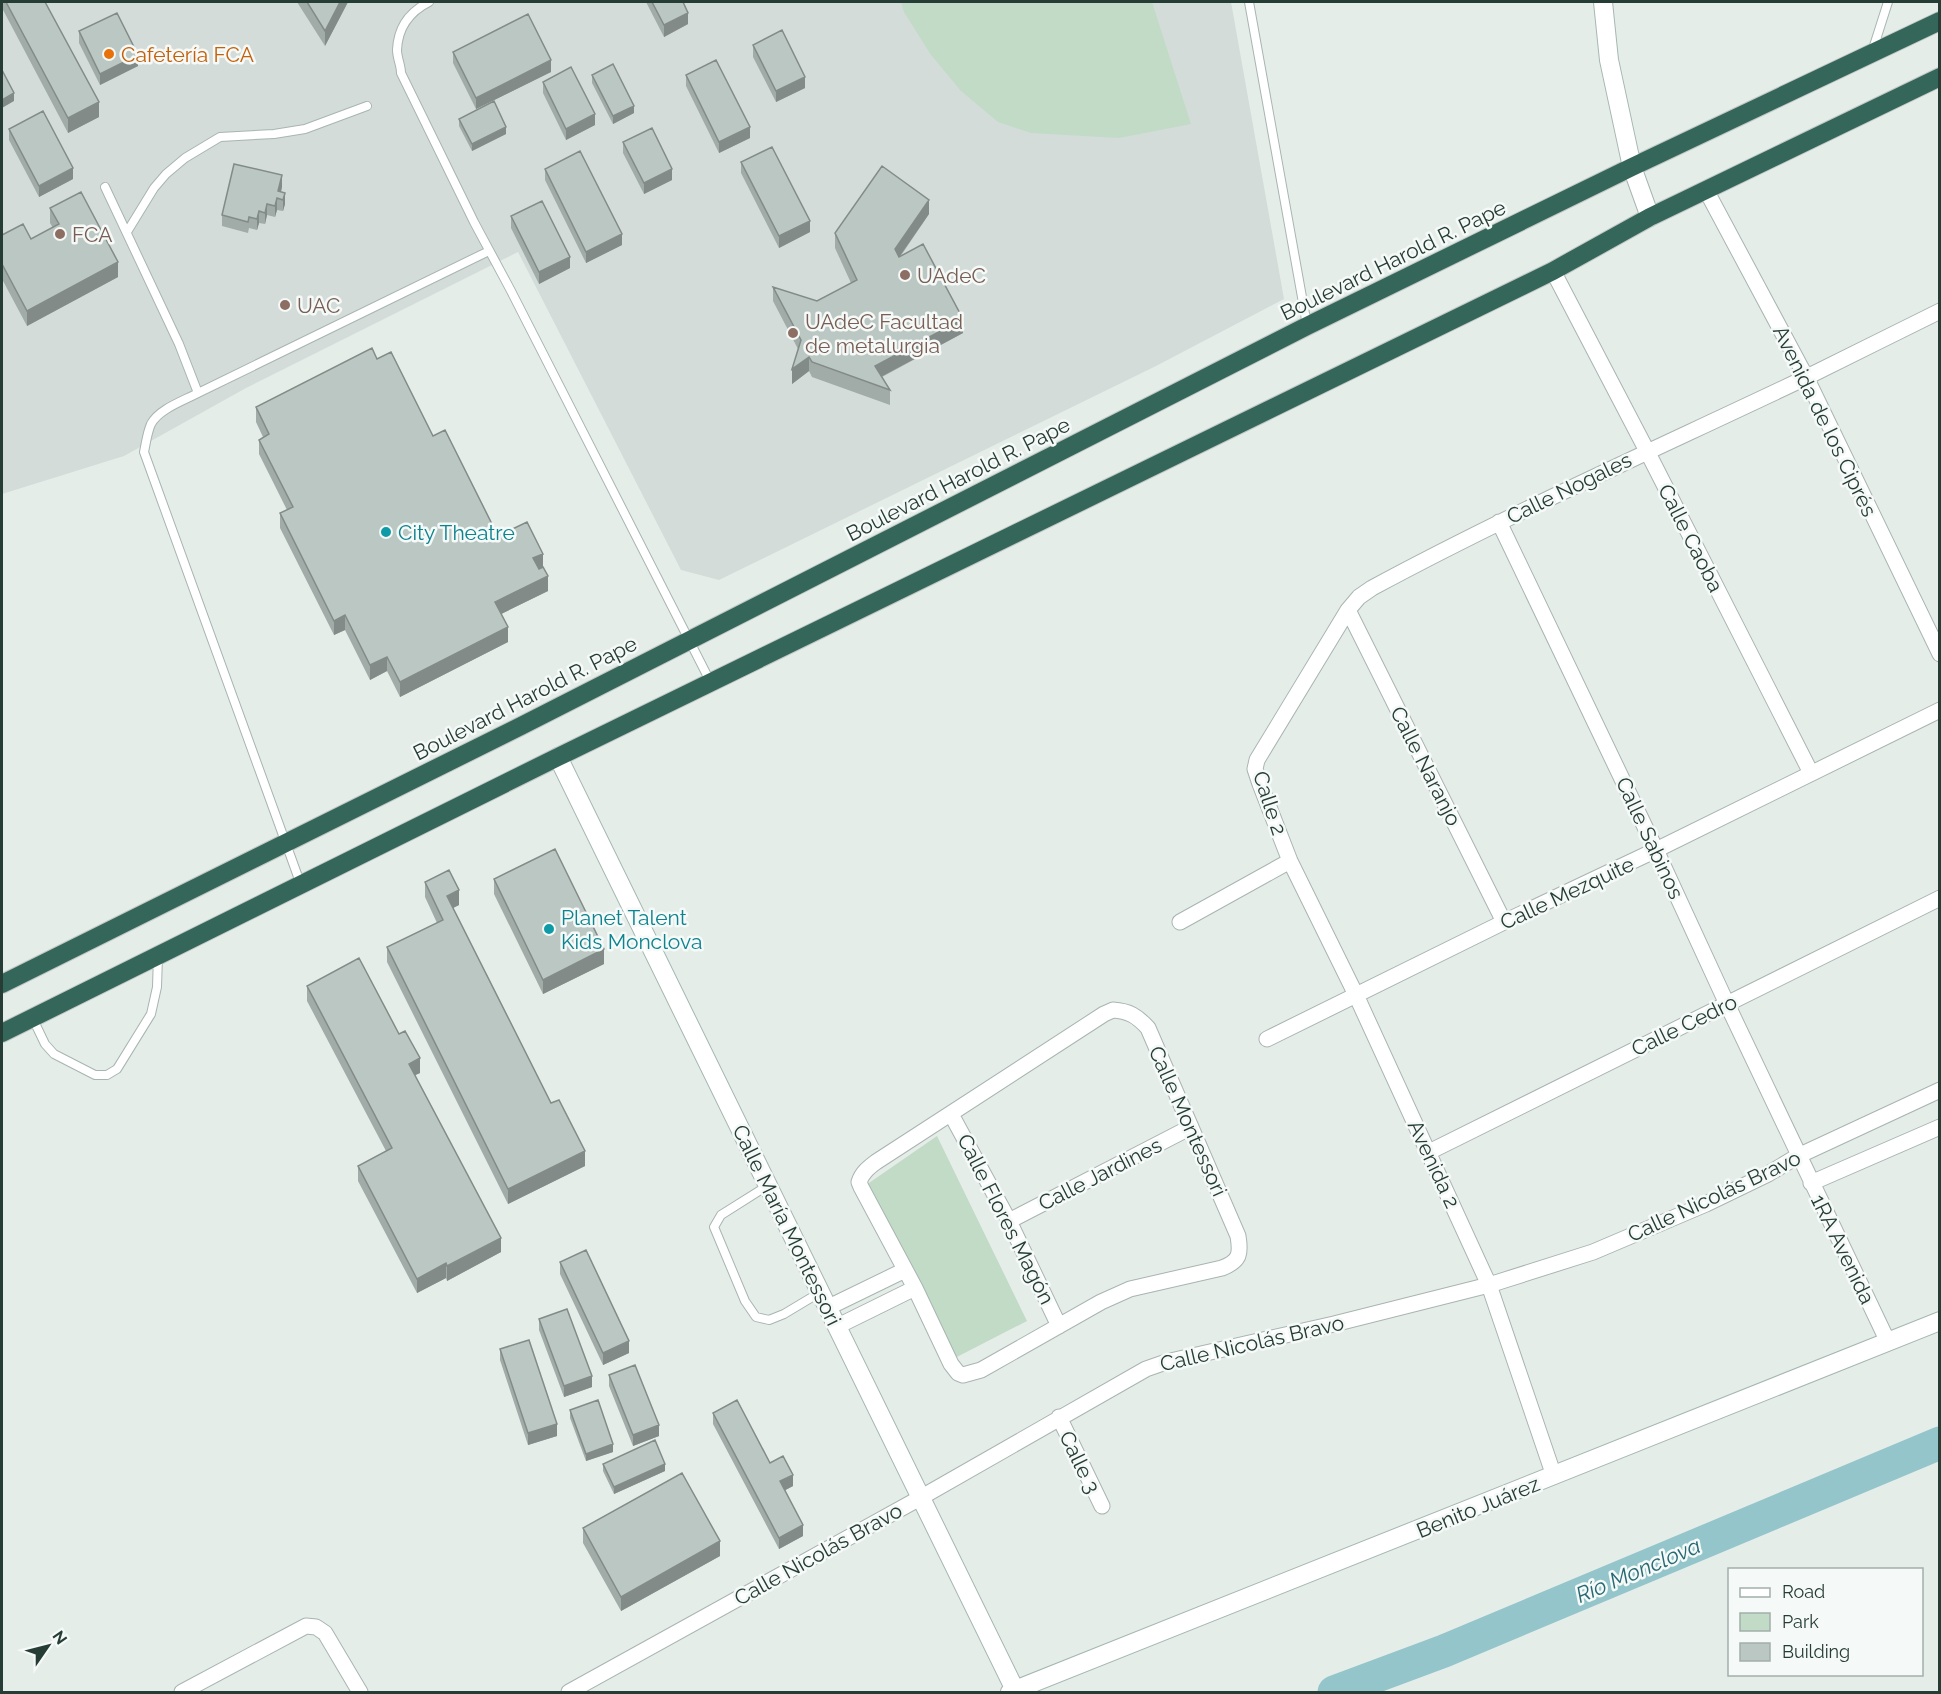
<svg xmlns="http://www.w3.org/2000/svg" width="1941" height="1694" font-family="Raleway,sans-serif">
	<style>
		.built { fill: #d3dcd8 }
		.green { fill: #c1dbc7 }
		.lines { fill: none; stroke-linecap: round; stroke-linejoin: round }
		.river { stroke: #93c5cb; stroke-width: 33 }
		.lane-casing { stroke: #a8b5b0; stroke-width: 10 }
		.street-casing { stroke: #a8b5b0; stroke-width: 17 }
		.secondary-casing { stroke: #a5b7b0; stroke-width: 20 }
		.highway-casing { stroke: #c2c9c7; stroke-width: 20 }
		.lane { stroke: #fff; stroke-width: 8 }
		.street { stroke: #fff; stroke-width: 15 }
		.secondary { stroke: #fff; stroke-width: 18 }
		.highway { stroke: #35665a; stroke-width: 18 }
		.wall { fill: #a1aba7 }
		.shaded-wall { fill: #838b88 }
		.building { fill: #bbc7c2; stroke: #838b88; stroke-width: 1.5 }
		.food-dot { fill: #e8710a; stroke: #f5f9f7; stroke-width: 2 }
		.education-dot { fill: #8d6e63; stroke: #f5f9f7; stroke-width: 2 }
		.culture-dot { fill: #0f9aa8; stroke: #f5f9f7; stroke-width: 2 }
		.labels { text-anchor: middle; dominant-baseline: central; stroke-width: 5; stroke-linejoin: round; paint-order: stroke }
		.food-label { font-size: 21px; fill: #c56008; stroke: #f5f9f7; text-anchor: start }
		.education-label { font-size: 21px; fill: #785e54; stroke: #f5f9f7; text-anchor: start }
		.street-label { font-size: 21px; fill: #263d36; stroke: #f5f9f7 }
		.culture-label { font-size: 21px; fill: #0d838f; stroke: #f5f9f7; text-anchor: start }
		.water-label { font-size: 22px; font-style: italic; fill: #266973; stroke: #f5f9f7 }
	</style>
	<rect width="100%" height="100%" fill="#e5ede9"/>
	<path class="built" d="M2 2H1231L1284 299 1156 366 719 580 681 570 518 252 246 388 124 456 2 494Z"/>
	<path class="green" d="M901 2H1152L1191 124 1119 138 1031 133 998 122 961 91 931 55 904 12Z
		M937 1136 1027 1321 951 1360 866 1185Z"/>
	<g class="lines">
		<path class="river" d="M1334 1692 1444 1651 1940 1443"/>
		<defs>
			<path id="lane" d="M429 2C409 12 398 27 397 50 397 58 401 65 401 73L474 222 510 289 711 683
				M1249 2 1307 325
				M1872 52 1888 2
				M105 187 179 344 198 393
				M127 232 154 188 166 174 185 158 220 137 274 134 305 129 367 106
				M301 885 144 452C146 443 147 433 151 424 159 409 183 401 198 393L489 251
				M33 1019 45 1044 54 1054 95 1075H107L117 1069 151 1014 157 987 158 956
				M767 1186 721 1215 714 1227 745 1301 756 1317 769 1320 784 1314 819 1293"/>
			<path id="street" d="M1706 190 1806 377 1940 654
				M1553 271 1647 451 1811 773
				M1499 522 1656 850 1727 1004 1888 1342
				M1348 610 1504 922
				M1180 922 1290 861
				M1113 1010C1129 1011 1137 1016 1148 1028L1238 1236C1241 1254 1240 1261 1222 1268L1130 1289 1101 1302 981 1370 963 1375 958 1373 951 1364 915 1288 861 1187 859 1182C862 1173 868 1168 876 1162L1104 1014Z
				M1267 1039 1504 922 1656 850 1940 710
				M951 1114 1009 1221 1059 1326
				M1429 1152 1940 898
				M1811 1183 1940 1127
				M1009 1221 1191 1127
				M829 1307 905 1270
				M838 1326 915 1288
				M1059 1417 1102 1506
				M1554 1476 1489 1285 1356 995 1290 861 1260 784 1255 769 1257 760 1348 610 1359 597 1372 588C1513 512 1660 447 1805 378 1850 356 1895 333 1940 311
				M182 1692 306 1626 316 1627 325 1633 360 1692
				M569 1692 920 1498 1146 1369 1166 1362 1334 1324 1489 1285 1593 1252 1706 1204 1768 1174 1798 1156 1940 1090"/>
			<path id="secondary" d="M1603 2 1609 60 1632 167 1650 217
				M558 757 1016 1692
				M1010 1692 1940 1321"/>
			<path id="highway" d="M2 984 521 726 1307 326 1632 167 1940 21
				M2 1033 558 757 1553 271 1650 217 1940 77"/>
		</defs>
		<use href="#lane" class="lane-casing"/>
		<use href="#street" class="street-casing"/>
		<use href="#secondary" class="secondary-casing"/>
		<use href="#highway" class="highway-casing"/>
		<use href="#lane" class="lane"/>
		<use href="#street" class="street"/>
		<use href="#secondary" class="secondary"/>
		<use href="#highway" class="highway"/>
	</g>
	<path class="wall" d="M2 2H45L99 117 68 133 2 8Z
		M297 2H348L325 46Z
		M646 2H683L688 24 664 37Z
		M79 31 138 66 100 85 79 43Z
		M753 45 805 88 776 102 753 57Z
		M453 52 551 72 476 109 453 63Z
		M592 75 634 113 613 124 592 83Z
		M686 75 750 138 719 153 686 86Z
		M543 82 595 125 566 140 543 93Z
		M459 119 506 134 472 151 459 126Z
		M9 129 73 179 39 197 9 140Z
		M623 142 672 180 644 194 623 153Z
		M741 162 810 232 779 248 741 173Z
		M545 169 622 245 586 263 545 180Z
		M282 187 281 192 285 204 283 211 277 210 275 217 267 215 265 224 259 223 257 230 249 228 248 233 222 226V215Z
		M50 208 118 277 27 326 2 279V235L31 239 53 228 50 223Z
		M929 214 900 257 963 333 882 377 890 390V405L812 377 809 371 792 384 798 349 773 301V287L817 301 851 283 835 248V233Z
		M511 216 570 268 539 284 511 228Z
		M377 359 433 436 498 536 543 567 548 591 501 614 508 642 400 697 387 671 370 680 345 630 334 635 280 528V513L287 510 259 454V440L263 437 256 422V407Z
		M494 879 604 964 543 994 494 894Z
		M425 882 459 905 453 908 551 1103 585 1166 508 1204 387 962V947L437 923 425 897Z
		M307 986 420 1073 415 1075 501 1252 447 1281 446 1278 417 1293 358 1181V1166L386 1151 307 1001Z
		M560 1262 629 1353 603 1365 560 1274Z
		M539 1319 592 1387 564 1397 539 1330Z
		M500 1349 557 1436 528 1445 500 1360Z
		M609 1375 659 1436 633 1446 609 1386Z
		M570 1410 613 1452 586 1461 570 1418Z
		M713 1413 793 1486 785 1490 803 1536 779 1549 713 1424Z
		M603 1464 665 1471 614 1494 603 1471Z
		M583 1528 720 1556 621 1611 583 1543Z"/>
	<path class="shaded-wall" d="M340 2H348L325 46V31Z
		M688 13V24L664 37V25Z
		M138 55V66L100 85V74Z
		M551 60V72L476 109V98Z
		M805 77V88L776 102V91Z
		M14 93V101L2 108V100Z
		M99 102V117L68 133V118Z
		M634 106V113L613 124V116Z
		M595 114V125L566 140V129Z
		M506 127V134L472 151V144Z
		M750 127V138L719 153V142Z
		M73 168V179L39 197V186Z
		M672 169V180L644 194V183Z
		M282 175V187L279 199 278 191Z
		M285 193V204L283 211V200Z
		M277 198V210L275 217V206Z
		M929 200V214L895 263V249Z
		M267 204V215L265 224V213Z
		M259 211V223L257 230V219Z
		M810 221V232L779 248V236Z
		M622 234V245L586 263V252Z
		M570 257V268L539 284V272Z
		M118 262V277L27 326V311Z
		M963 319V333L875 380V366Z
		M809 357V371L792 384V369Z
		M543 554V568L533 573V558Z
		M548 576V591L495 617V602Z
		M345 615V630L334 635V621Z
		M508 627V642L400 697V682Z
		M387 657V671L370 680V665Z
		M459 890V905L447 911V896Z
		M604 949V964L543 994V980Z
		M420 1058V1073L409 1078V1064Z
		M585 1151V1166L508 1204V1189Z
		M501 1238V1252L447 1281V1266Z
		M446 1263V1278L417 1293V1279Z
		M629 1341V1353L603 1365V1353Z
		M592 1376V1387L564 1397V1386Z
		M557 1424V1436L528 1445V1433Z
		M659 1425V1436L633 1446V1435Z
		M613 1444V1452L586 1461V1454Z
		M665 1464V1471L614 1494V1487Z
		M793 1475V1486L780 1493V1481Z
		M803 1525V1536L779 1549V1538Z
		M720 1541V1556L621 1611V1597Z"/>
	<path class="building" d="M6 2H45L99 102 68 118Z
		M307 2H340L325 31Z
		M652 2H683L688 13 664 25Z
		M117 13 138 55 100 74 79 31Z
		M528 14 551 60 476 98 453 52Z
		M782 30 805 77 776 91 753 45Z
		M716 60 750 127 719 142 686 75Z
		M613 64 634 106 613 116 592 75Z
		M571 67 595 114 566 129 543 82Z
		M2 70 14 93 2 100Z
		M494 101 506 127 472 144 459 119Z
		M43 111 73 168 39 186 9 129Z
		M652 128 672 169 644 183 623 142Z
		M772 147 810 221 779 236 741 162Z
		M580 151 622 234 586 252 545 169Z
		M234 164 282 175 278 191 285 193 283 200 277 198 275 206 267 204 265 213 259 211 257 219 249 217 248 222 222 215Z
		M882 166 929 200 895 249 899 257 923 244 963 319 875 366 890 390 812 362 809 357 792 369 801 340 773 287 817 301 857 280 835 233Z
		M81 192 118 262 27 311 2 264V235L23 224 31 239 59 224 50 208Z
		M542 201 570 257 539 272 511 216Z
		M372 348 377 359 391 352 433 436 445 430 498 536 527 522 543 554 533 558 539 569 543 567 548 576 495 602 508 627 400 682 387 657 370 665 345 615 334 621 280 513 293 507 259 440 269 434 256 407Z
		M555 849 604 949 543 980 494 879Z
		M449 870 459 890 447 896 551 1103 559 1100 585 1151 508 1189 387 947 443 920 425 882Z
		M359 958 399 1034 405 1031 420 1058 409 1064 501 1238 447 1266 446 1263 417 1279 358 1166 392 1148 307 986Z
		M586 1250 629 1341 603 1353 560 1262Z
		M567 1309 592 1376 564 1386 539 1319Z
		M529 1340 557 1424 528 1433 500 1349Z
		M635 1365 659 1425 633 1435 609 1375Z
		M598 1400 613 1444 586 1454 570 1410Z
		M737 1400 770 1463 783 1456 793 1475 780 1481 803 1525 779 1538 713 1413Z
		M655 1440 665 1464 614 1487 603 1464Z
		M682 1473 720 1541 621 1597 583 1528Z"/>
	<circle class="food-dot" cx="109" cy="54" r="6"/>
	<g class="education-dot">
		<circle cx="60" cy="234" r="6"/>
		<circle cx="905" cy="275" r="6"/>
		<circle cx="285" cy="305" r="6"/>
		<circle cx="793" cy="333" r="6"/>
	</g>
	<g class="culture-dot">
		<circle cx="386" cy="532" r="6"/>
		<circle cx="549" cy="929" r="6"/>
	</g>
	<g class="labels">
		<g class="food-label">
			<text x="121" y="54">Cafetería FCA</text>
		</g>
		<g class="education-label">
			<text x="72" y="234">FCA</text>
			<text x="917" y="275">UAdeC</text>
			<text x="297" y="305">UAC</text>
			<text x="805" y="321">UAdeC Facultad<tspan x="805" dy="24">de metalurgia</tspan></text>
		</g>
		<g class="street-label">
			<text transform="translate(1393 260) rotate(-26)">Boulevard Harold R. Pape</text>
			<text transform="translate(1825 421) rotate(64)">Avenida de los Ciprés</text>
			<text transform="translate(958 479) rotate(-27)">Boulevard Harold R. Pape</text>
			<text transform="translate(1569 488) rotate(-26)">Calle Nogales</text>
			<text transform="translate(1691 538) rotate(63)">Calle Caoba</text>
			<text transform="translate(525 698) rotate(-27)">Boulevard Harold R. Pape</text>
			<text transform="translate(1426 766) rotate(63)">Calle Naranjo</text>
			<text transform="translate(1270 803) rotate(72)">Calle 2</text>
			<text transform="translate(1650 838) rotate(65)">Calle Sabinos</text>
			<text transform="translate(1567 893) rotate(-25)">Calle Mezquite</text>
			<text transform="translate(1684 1025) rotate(-26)">Calle Cedro</text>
			<text transform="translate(1188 1121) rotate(66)">Calle Montessori</text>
			<text transform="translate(1434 1164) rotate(65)">Avenida 2</text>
			<text transform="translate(1100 1174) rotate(-27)">Calle Jardines</text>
			<text transform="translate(1714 1196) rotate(-25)">Calle Nicolás Bravo</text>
			<text transform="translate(1006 1219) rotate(63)">Calle Flores Magón</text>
			<text transform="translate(787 1225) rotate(64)">Calle María Montessori</text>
			<text transform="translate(1843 1249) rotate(64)">1RA Avenida</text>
			<text transform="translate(1252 1343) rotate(-13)">Calle Nicolás Bravo</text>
			<text transform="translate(1080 1462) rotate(64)">Calle 3</text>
			<text transform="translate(1478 1507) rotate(-22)">Benito Juárez</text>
			<text transform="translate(818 1554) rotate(-29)">Calle Nicolás Bravo</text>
		</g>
		<g class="culture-label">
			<text x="398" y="532">City Theatre</text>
			<text x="561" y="917">Planet Talent<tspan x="561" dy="24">Kids Monclova</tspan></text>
		</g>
		<g class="water-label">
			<text transform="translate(1638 1570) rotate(-23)">Río Monclova</text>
		</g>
	</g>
	<rect width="1941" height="1694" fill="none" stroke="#263d36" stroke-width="6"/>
	<rect x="1728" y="1568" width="195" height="108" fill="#f5f9f7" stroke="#a2aeaa" stroke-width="1.5"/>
	<rect x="1740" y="1588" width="30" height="9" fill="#ffffff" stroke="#a2aeaa" stroke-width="1.5"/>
	<text x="1782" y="1598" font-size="18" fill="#263d36">Road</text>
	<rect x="1740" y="1613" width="30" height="18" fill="#c1dbc7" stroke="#a2aeaa" stroke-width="1.5"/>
	<text x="1782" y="1628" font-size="18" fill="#263d36">Park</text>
	<rect x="1740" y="1643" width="30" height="18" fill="#bbc7c2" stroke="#a2aeaa" stroke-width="1.5"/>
	<text x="1782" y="1658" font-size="18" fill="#263d36">Building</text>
	<g transform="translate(48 1646) rotate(55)" stroke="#f5f9f7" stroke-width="4.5" paint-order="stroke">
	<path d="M0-4.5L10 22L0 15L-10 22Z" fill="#263d36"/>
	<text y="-9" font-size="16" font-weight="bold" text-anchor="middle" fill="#263d36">N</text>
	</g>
</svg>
